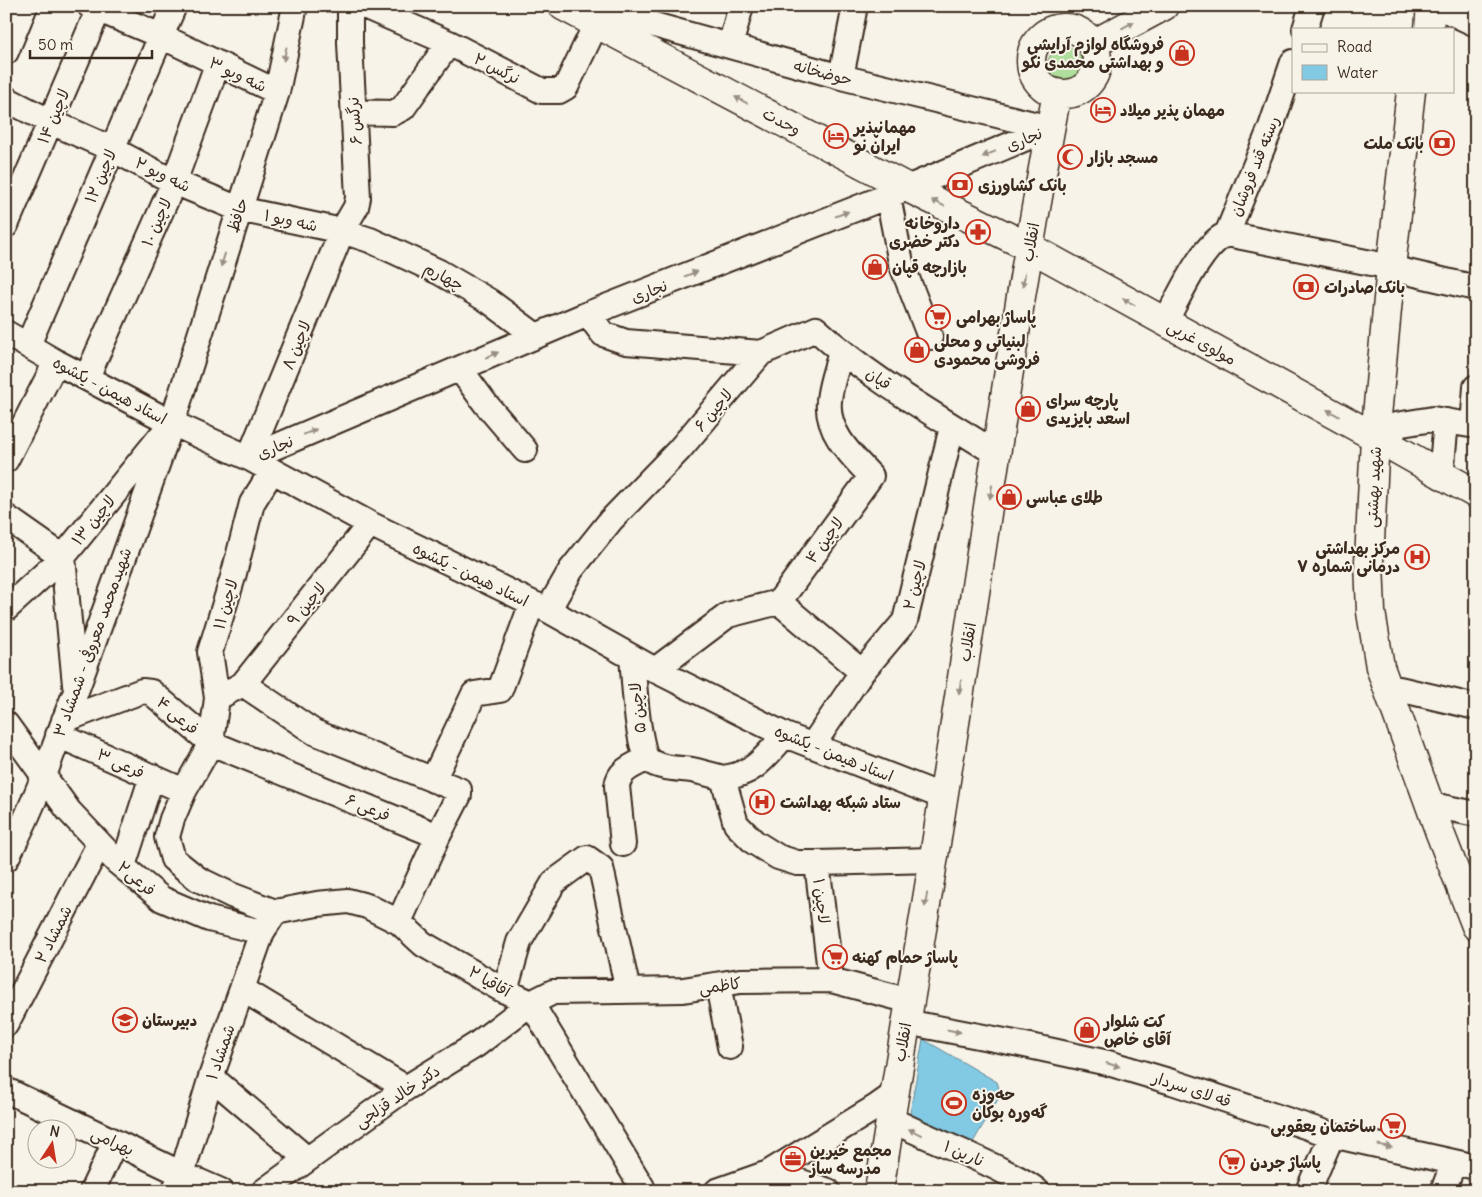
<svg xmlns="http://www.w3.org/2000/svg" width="1482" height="1197" font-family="Delius,'Playpen Sans Arabic',sans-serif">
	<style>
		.green { fill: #b0de9c; stroke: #76845d }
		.water { fill: #82c9e3; stroke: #668994 }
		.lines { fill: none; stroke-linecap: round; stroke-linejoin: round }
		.minor-casing { stroke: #3b2a1e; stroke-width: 28 }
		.major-casing { stroke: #3b2a1e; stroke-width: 31 }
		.minor { stroke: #f7f3e8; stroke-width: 24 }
		.major { stroke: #f7f3e8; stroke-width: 28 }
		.oneway { fill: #998e83 }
		.labels { text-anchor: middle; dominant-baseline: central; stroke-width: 4; stroke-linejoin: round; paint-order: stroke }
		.poi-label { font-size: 16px; font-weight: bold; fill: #3b2a1e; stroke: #f7f3e8; text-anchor: start }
		.street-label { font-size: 16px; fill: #3b2a1e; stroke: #f7f3e8 }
	</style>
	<rect width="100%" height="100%" fill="#f7f3e8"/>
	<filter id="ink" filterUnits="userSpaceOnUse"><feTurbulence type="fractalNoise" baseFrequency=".02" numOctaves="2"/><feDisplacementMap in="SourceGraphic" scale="10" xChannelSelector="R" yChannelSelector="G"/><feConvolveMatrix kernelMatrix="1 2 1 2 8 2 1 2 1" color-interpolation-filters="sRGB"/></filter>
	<g filter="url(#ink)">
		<path class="green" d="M1048 64a17 17 0 1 1 34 0a17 17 0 1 1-34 0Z"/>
		<path class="water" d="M923 1039 997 1082 1001 1094 968 1151 912 1119 910 1113Z"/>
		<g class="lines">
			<defs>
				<path id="minor" d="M90 6 161 36 277 92
					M364 6 449 43 542 91H559L566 87 596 24 602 6
					M1437 6 1476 24
					M596 24 647 23 841 77 1050 128
					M1305 29 1312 6
					M730 46 741 6
					M6 52 25 6
					M841 77 855 6
					M6 99 51 122 112 149 174 182 239 209 342 231 370 240 439 272 489 301 536 336
					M354 112 393 113 403 108 449 43
					M888 196 901 263 930 337
					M6 225 100 6
					M1227 234 1391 267
					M1403 271 1476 288
					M1165 322C1178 299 1202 243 1227 234L1271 127 1293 62
					M6 333 56 362 172 423 249 458 370 524 532 603 548 610 655 670 785 735 944 797
					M28 345 174 6
					M761 353 816 329C870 379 936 415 997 454
					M460 369 485 403 525 450
					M87 377 174 182 217 65
					M1473 425 1476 387
					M1388 445 1396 425 1433 419 1476 426
					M249 458 588 314 888 196 1050 128
					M249 458 342 231 356 207 358 198 350 43V6
					M6 460 56 362
					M272 471 252 503 233 577 210 652 217 698 211 743 438 836 399 922
					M1441 476 1446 421
					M6 517 63 557 75 685
					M779 602 862 672
					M6 609 63 557 161 436
					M548 610 571 570 611 520 679 450 761 353 626 342 603 334 588 314
					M632 657C635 691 636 726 646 759
					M655 670 728 615 779 602 871 476C851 455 826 432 829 401 830 385 837 367 841 352
					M243 684 370 524
					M1399 689 1476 707
					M217 698 243 684 314 732 459 790V795L438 836
					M64 720 142 691 151 692 211 743 184 791 172 819 167 837 173 859 198 879 231 895 275 912
					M6 724 69 811 117 862 162 899 209 919 262 932
					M58 735 184 791
					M812 746 862 672 905 621 952 427
					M646 759C661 769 675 768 692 770 702 772 712 775 723 778L736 824 754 842 778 857 797 863H817L831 980
					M723 778C755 774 764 758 785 735
					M433 780 474 694 500 690 532 603
					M1442 807 1476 814
					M623 844 617 786C619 770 633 766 646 759
					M6 859C20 833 32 806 43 778 54 750 63 721 75 694L172 423 277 92 295 6
					M817 863 933 860
					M123 866 152 776
					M718 985 730 1047
					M242 989 406 1088
					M505 991 519 942 554 882 587 858 601 868 628 991
					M906 1022 1025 1045 1108 1063 1172 1082 1332 1135 1476 1167
					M6 1024 99 844
					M211 1077 307 1159
					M6 1090 182 1174 221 1191
					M890 1119C927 1138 966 1152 1003 1171 1015 1177 1027 1182 1037 1191
					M765 1175 876 1107 893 1095
					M92 1191 115 1142
					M174 1191 182 1174 211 1077 262 932 275 912 317 904 348 901 367 906 399 922 423 944 501 989 531 1003 642 1187
					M264 1191 406 1088 476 1045 531 1003 553 992 683 990 740 981 831 980 910 1001
					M717 1191 771 1172 828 1191
					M1308 1191 1332 1135
					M1443 1191 1454 1162"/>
				<path id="major" d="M563 6 908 188 1029 247 1375 437 1476 494
					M1031 61a33 33 0 1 1 66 0a33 33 0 1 1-66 0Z
					M1429 29 1431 6
					M1093 44 1164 6
					M1411 91 1391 267 1375 437 1369 562 1371 612 1380 667 1440 833 1476 926
					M879 1191C899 1060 923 930 943 799 981 564 1012 327 1057 93"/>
			</defs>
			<use href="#minor" class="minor-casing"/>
			<use href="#major" class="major-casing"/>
			<use href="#minor" class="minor"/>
			<use href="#major" class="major"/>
		</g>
		<defs><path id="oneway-solid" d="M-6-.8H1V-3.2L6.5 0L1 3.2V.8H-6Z" transform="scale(1.25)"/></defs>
		<g class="oneway">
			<use href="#oneway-solid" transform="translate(1128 25) rotate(-28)"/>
			<use href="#oneway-solid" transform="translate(285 54) rotate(102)"/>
			<use href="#oneway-solid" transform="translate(741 100) rotate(-152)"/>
			<use href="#oneway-solid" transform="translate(989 154) rotate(157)"/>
			<use href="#oneway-solid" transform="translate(938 203) rotate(-154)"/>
			<use href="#oneway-solid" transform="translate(842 214) rotate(-21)"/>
			<use href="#oneway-solid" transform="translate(223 260) rotate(107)"/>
			<use href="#oneway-solid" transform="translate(691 274) rotate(-21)"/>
			<use href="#oneway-solid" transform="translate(1024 280) rotate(99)"/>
			<use href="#oneway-solid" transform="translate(1129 302) rotate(-151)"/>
			<use href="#oneway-solid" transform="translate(492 355) rotate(-23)"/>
			<use href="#oneway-solid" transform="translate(1333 413) rotate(-151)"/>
			<use href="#oneway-solid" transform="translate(310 432) rotate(-23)"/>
			<use href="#oneway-solid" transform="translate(991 492) rotate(99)"/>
			<use href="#oneway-solid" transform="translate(960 687) rotate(99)"/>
			<use href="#oneway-solid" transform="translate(926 900) rotate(99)"/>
			<use href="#oneway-solid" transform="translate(954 1031) rotate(11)"/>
			<use href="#oneway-solid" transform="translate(1113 1065) rotate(15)"/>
			<use href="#oneway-solid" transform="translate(915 1132) rotate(-154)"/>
			<use href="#oneway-solid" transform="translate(1385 1146) rotate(12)"/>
		</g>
	</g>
	<defs>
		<symbol id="shop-ring" viewBox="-11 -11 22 22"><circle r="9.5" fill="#f7f3e8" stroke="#c8321e" stroke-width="1.5"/><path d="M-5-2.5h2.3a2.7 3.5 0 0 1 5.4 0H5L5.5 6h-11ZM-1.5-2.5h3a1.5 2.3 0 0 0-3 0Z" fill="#c8321e"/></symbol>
		<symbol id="hotel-ring" viewBox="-11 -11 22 22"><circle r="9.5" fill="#f7f3e8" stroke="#c8321e" stroke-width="1.5"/><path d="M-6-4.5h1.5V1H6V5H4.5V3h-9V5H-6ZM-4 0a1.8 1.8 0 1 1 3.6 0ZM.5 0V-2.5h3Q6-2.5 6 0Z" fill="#c8321e"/></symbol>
		<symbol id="bank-ring" viewBox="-11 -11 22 22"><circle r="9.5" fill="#f7f3e8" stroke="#c8321e" stroke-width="1.5"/><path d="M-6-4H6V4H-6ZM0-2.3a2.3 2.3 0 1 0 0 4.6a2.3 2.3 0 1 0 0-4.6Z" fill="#c8321e"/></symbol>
		<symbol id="mosque-ring" viewBox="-11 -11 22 22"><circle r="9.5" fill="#f7f3e8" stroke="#c8321e" stroke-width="1.5"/><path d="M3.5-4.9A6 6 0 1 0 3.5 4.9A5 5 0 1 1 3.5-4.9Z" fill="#c8321e"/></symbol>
		<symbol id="pharmacy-ring" viewBox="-11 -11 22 22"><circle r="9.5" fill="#f7f3e8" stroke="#c8321e" stroke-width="1.5"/><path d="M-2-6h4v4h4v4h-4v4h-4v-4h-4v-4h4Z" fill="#c8321e"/></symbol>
		<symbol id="supermarket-ring" viewBox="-11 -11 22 22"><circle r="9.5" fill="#f7f3e8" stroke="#c8321e" stroke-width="1.5"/><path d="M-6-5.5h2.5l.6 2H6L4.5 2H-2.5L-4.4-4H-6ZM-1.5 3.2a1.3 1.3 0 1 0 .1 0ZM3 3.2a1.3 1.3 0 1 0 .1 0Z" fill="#c8321e"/></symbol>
		<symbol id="hospital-ring" viewBox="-11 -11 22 22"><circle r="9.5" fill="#f7f3e8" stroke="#c8321e" stroke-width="1.5"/><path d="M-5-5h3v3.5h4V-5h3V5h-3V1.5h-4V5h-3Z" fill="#c8321e"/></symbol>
		<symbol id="school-ring" viewBox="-11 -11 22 22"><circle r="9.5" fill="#f7f3e8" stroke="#c8321e" stroke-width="1.5"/><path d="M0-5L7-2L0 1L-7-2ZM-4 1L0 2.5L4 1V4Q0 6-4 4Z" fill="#c8321e"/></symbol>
		<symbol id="stadium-ring" viewBox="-11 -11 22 22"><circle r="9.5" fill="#f7f3e8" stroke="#c8321e" stroke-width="1.5"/><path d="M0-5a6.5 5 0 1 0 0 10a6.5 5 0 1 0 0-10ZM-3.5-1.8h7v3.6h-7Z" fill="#c8321e"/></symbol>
		<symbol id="office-ring" viewBox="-11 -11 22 22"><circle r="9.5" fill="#f7f3e8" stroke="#c8321e" stroke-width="1.5"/><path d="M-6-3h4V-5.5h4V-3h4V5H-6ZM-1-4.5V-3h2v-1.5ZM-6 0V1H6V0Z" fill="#c8321e"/></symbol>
	</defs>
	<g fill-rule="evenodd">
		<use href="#shop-ring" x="1168" y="39" width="28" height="28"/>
		<use href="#hotel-ring" x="1089" y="96" width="28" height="28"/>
		<use href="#hotel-ring" x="822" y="122" width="28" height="28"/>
		<use href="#bank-ring" x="1428" y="129" width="28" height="28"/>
		<use href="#mosque-ring" x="1056" y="143" width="28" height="28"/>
		<use href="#bank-ring" x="946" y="171" width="28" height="28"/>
		<use href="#pharmacy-ring" x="964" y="218" width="28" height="28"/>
		<use href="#shop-ring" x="861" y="253" width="28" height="28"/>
		<use href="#bank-ring" x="1292" y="273" width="28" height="28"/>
		<use href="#supermarket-ring" x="924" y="303" width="28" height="28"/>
		<use href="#shop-ring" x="903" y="336" width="28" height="28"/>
		<use href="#shop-ring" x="1014" y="395" width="28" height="28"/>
		<use href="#shop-ring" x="995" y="483" width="28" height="28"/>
		<use href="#hospital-ring" x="1403" y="543" width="28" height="28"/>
		<use href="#hospital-ring" x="748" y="788" width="28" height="28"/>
		<use href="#supermarket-ring" x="821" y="943" width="28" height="28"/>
		<use href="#school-ring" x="111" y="1006" width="28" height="28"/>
		<use href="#shop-ring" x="1073" y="1016" width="28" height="28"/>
		<use href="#stadium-ring" x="940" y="1089" width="28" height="28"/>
		<use href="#supermarket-ring" x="1379" y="1112" width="28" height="28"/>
		<use href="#office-ring" x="779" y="1145" width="28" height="28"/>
		<use href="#supermarket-ring" x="1218" y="1148" width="28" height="28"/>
	</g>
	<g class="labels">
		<g class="poi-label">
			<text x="1164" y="44" text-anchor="end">فروشگاه لوازم آرایشی<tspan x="1164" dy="18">و بهداشتی محمدی نکو</tspan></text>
			<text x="1120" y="110">مهمان پذیر میلاد</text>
			<text x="854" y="127">مهمانپذیر<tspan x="854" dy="18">ایران نو</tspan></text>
			<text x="1424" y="143" text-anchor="end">بانک ملت</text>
			<text x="1088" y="157">مسجد بازار</text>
			<text x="978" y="185">بانک کشاورزی</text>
			<text x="960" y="223" text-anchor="end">داروخانه<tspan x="960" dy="18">دکتر خضری</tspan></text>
			<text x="892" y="267">بازارچه قپان</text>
			<text x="1324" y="287">بانک صادرات</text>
			<text x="956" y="317">پاساژ بهرامی</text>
			<text x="934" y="341">لبنیاتی و محلی<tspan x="934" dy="18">فروشی محمودی</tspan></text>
			<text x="1046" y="400">پارچه سرای<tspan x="1046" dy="18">اسعد بایزیدی</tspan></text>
			<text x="1026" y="497">طلای عباسی</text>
			<text x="1400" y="548" text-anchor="end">مرکز بهداشتی<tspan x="1400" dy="18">درمانی شماره ۷</tspan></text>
			<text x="780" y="802">ستاد شبکه بهداشت</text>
			<text x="852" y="957">پاساژ حمام کهنه</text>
			<text x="142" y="1020">دبیرستان</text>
			<text x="1104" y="1021">کت شلوار<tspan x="1104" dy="18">آقای خاص</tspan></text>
			<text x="972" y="1094">حه‌وزه<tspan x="972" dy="18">گه‌وره بوکان</tspan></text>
			<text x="1376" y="1126" text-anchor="end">ساختمان یعقوبی</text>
			<text x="810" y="1150">مجمع خیرین<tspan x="810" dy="18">مدرسه ساز</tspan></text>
			<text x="1250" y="1162">پاساژ جردن</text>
		</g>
		<g class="street-label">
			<text transform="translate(497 68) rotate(27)">نرگس ۲</text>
			<text transform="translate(823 72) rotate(15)">حوضخانه</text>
			<text transform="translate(238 74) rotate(25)">شه وبو ۳</text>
			<text transform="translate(53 116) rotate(-67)">لاچین ۱۴</text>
			<text transform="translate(354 121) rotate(-94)">نرگس ۶</text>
			<text transform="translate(782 121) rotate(28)">وحدت</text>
			<text transform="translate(1024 139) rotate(-23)">نجاری</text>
			<text transform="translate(1254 166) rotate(-68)">رسته قند فروشان</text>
			<text transform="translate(163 174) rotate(26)">شه وبو ۲</text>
			<text transform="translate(100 176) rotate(-67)">لاچین ۱۲</text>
			<text transform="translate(237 215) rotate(-72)">حافظ</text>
			<text transform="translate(291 220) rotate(12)">شه وبو ۱</text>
			<text transform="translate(156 222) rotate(-66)">لاچین ۱۰</text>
			<text transform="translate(1030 242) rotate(-80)">انقلاب</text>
			<text transform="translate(444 276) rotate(28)">چهارم</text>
			<text transform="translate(649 291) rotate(-21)">نجاری</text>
			<text transform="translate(1202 342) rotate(29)">مولوی غربی</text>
			<text transform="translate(296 345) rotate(-68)">لاچین ۸</text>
			<text transform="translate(879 378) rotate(34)">قپان</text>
			<text transform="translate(110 390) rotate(28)">استاد هیمن - یکشوه</text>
			<text transform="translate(713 410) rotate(-50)">لاچین ۶</text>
			<text transform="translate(275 447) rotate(-23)">نجاری</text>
			<text transform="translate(1373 487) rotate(-87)">شهید بهشتی</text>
			<text transform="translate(93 520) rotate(-51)">لاچین ۱۳</text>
			<text transform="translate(824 540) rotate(-54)">لاچین ۴</text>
			<text transform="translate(471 574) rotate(26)">استاد هیمن - یکشوه</text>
			<text transform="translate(914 585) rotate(-76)">لاچین ۲</text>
			<text transform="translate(225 604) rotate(-74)">لاچین ۱۱</text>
			<text transform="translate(306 604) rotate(-50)">لاچین ۹</text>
			<text transform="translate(92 642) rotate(-70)">شهیدمحمد معروفی - شمشاد ۳</text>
			<text transform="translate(967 642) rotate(-81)">انقلاب</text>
			<text transform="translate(637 708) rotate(-96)">لاچین ۵</text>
			<text transform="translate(178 715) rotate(40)">فرعی ۴</text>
			<text transform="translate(834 753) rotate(22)">استاد هیمن - یکشوه</text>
			<text transform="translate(121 763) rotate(24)">فرعی ۳</text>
			<text transform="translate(368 807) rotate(22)">فرعی ۶</text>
			<text transform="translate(137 878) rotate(40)">فرعی۲</text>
			<text transform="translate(822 901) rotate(83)">لاچین ۱</text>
			<text transform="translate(53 934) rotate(-63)">شمشاد ۲</text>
			<text transform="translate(490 981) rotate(30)">آقاقیا ۲</text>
			<text transform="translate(720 985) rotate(-7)">کاظمی</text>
			<text transform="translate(902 1042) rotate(-80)">انقلاب</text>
			<text transform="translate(220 1052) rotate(-71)">شمشاد ۱</text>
			<text transform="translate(1192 1089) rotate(18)">قه لای سردار</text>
			<text transform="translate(397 1096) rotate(-34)">دکتر خالد قزلجی</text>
			<text transform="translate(113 1141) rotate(25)">بهرامی</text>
			<text transform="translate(964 1153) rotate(23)">نارین ۱</text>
		</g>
	</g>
	<rect width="1482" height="1197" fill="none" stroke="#f7f3e8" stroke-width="25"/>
	<rect x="12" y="12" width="1457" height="1172" fill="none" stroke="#3b2a1e" stroke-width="2" filter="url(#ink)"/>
	<rect x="1292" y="28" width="162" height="65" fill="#f7f3e8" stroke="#aca397"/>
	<rect x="1302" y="44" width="25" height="8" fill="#f7f3e8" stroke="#aca397"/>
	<text x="1337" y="52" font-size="15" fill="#3b2a1e">Road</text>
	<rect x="1302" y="65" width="25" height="15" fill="#82c9e3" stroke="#aca397"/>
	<text x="1337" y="78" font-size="15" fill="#3b2a1e">Water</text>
	<g transform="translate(52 1144) rotate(12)"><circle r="24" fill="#f7f3e8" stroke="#aca397"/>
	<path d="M0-4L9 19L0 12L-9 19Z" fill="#c8321e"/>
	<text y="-8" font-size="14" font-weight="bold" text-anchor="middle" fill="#3b2a1e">N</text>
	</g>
	<path d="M30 50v8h122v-8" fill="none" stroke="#3b2a1e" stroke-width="2.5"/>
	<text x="38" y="50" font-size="15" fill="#3b2a1e" stroke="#f7f3e8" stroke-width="4" paint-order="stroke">50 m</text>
</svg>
